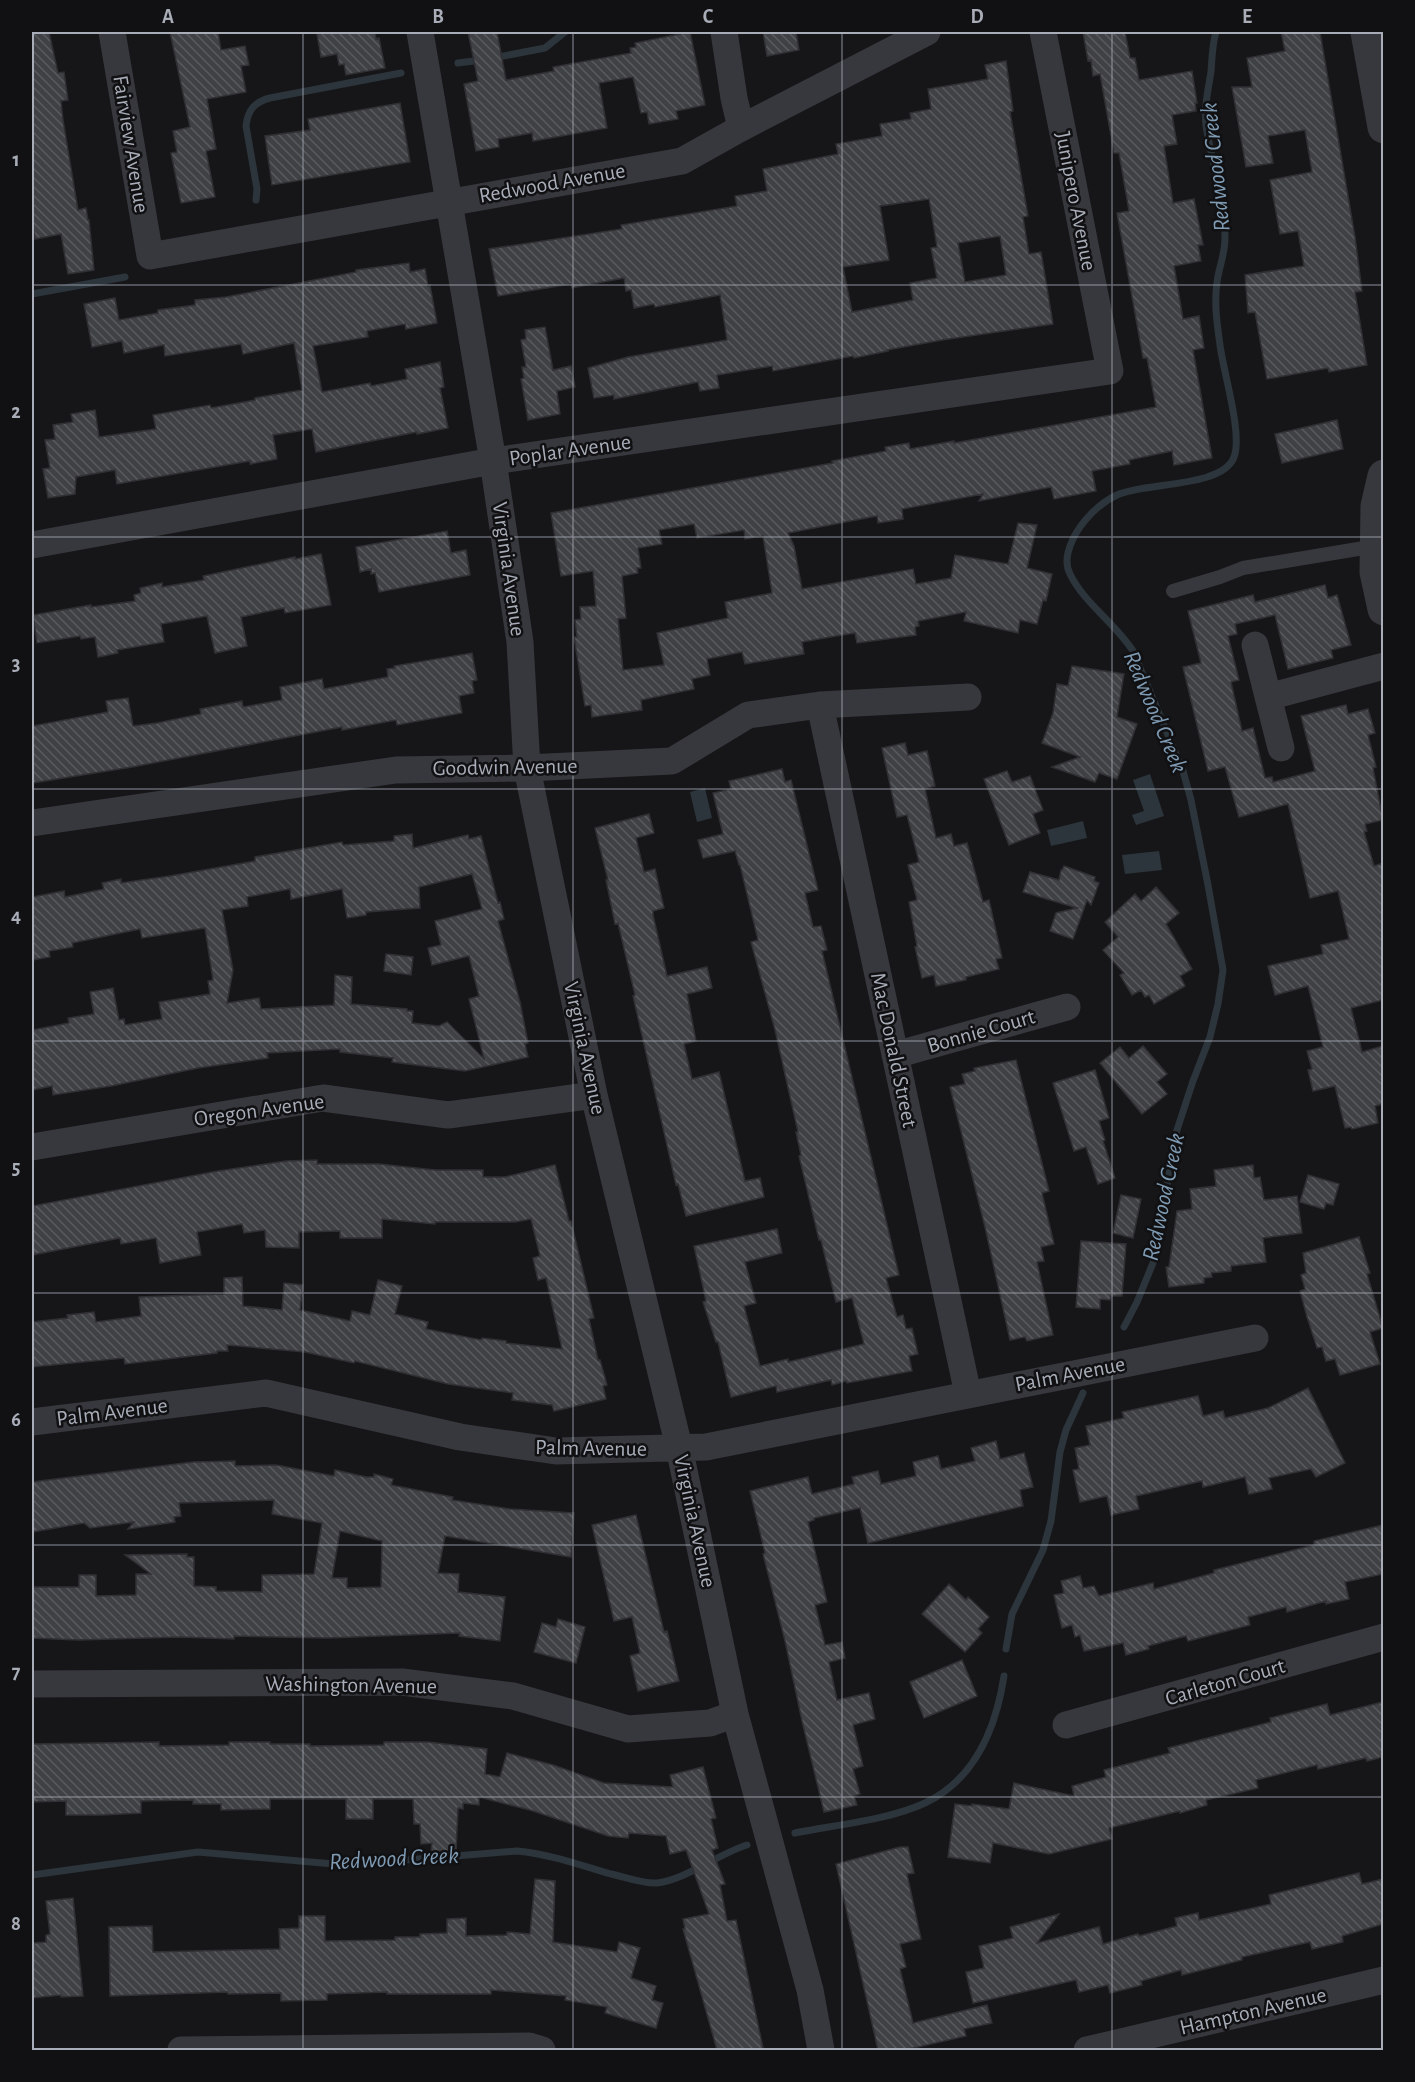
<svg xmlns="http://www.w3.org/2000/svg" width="1415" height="2082" font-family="'Alegreya Sans',sans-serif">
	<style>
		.water { fill: #2c353c }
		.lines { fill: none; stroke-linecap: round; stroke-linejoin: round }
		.stream { stroke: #2c353c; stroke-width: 7 }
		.building { fill: url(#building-back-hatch); stroke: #303034; stroke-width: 1.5; fill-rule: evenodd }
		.service { stroke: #37383d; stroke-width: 14 }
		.minor { stroke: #37383d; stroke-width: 27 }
		.tertiary { stroke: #37383d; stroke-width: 33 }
		.grid { fill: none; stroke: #a8adb8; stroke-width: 1.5; stroke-opacity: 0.55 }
		.labels { text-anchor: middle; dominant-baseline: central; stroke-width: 5; stroke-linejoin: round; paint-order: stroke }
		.street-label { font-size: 22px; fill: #a8adb8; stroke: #111113 }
		.water-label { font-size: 24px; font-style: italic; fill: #7f9bb3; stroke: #111113 }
		.neatline { fill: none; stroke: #a8adb8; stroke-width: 2 }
		.grid-label { font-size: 20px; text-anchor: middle; font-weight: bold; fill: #a8adb8 }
	</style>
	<defs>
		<pattern id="building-back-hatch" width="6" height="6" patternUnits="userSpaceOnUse" patternTransform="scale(1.5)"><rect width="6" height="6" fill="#404145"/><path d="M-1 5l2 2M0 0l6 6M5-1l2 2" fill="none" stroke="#595a5e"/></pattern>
	</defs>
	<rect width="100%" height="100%" fill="#161618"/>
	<path class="water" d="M1150 774 1164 816 1136 825 1132 815 1144 811 1133 780Z
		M705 788 712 818 697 822 690 792Z
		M1083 821 1087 838 1051 846 1047 830Z
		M1159 851 1162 870 1125 874 1122 855Z"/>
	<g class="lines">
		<path class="stream" d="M493 58 545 48 565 32
			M458 63 482 60
			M256 200 257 189 246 126C248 109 255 102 270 98L401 73
			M32 294 125 277
			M1124 1327 1137 1302 1153 1263 1177 1130 1193 1081 1210 1037 1218 1004 1223 970 1208 885 1191 800 1183 771 1133 651C1115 623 1084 603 1070 574 1064 562 1068 550 1073 539 1081 522 1099 503 1117 495 1144 482 1223 488 1234 457 1243 434 1223 371 1220 345 1217 324 1214 303 1217 282 1219 267 1225 254 1225 238 1225 200 1212 163 1206 126 1204 108 1208 90 1211 72 1212 59 1212 45 1216 32
			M1006 1649 1012 1614 1043 1550 1051 1521 1060 1452 1066 1430 1083 1393
			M795 1833C835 1825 889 1820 925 1803 976 1779 996 1728 1004 1676
			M32 1875 198 1852 345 1865 517 1851C549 1854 580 1865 611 1874 625 1877 643 1884 657 1883 687 1879 718 1854 747 1845"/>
	</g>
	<path class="building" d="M32 32H49L58 73 64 72 68 100 61 101 63 120 78 210 86 208 88 220H89L94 270 68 274 61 234 35 239 32 221Z
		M170 32H218L221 50 245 46 249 65 241 66 246 92 207 99 216 149 206 151 215 197 181 203 171 153 177 152 173 131 190 127Z
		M333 32H375L376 39 379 38 385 68 346 75 344 64 339 65 337 54 321 57 317 34Z
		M468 32H497L506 80 554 71 553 67 631 53 630 48 636 47 635 43 690 32 705 105 676 111 678 119 649 124 647 112 641 113 633 77 599 83 607 128 533 141 532 133 498 139 499 147 476 151 464 84 478 81Z
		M763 32H796L799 50 767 56Z
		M1083 32H1125L1130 58H1135L1139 80 1192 71 1197 103H1195L1196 111 1172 115 1177 144 1164 146 1173 203 1194 199 1203 245H1198L1201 261 1174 266 1183 319 1199 316 1204 348 1193 350 1212 458 1174 465 1172 451 1129 460 1130 464 1092 471 1096 491 1054 499 1051 487 979 501 983 494 902 509 903 519 878 523 877 516 788 533 794 546 802 589 913 569 916 584 951 578 955 555 1008 564 1018 523 1037 525 1027 568 1052 574 1046 601 1043 600 1037 624 1020 620 1018 633 964 621 966 612 918 621 919 626 915 627 916 635 857 643 855 633 836 636 802 642 804 654 745 664 742 652 707 659 710 675 692 679 694 689 641 700 642 710 592 717 591 705 585 706 574 637H577L575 620 581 619 580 607 596 606 593 571 561 576 551 513 833 463 832 461 886 451 885 447 909 443 910 449 954 441V443L1156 407 1147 358H1143L1117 213 1129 211 1119 153H1114L1100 74 1093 76 1091 60 1088 61ZM694 524 697 538 744 530 745 539 763 536 772 593 725 602 728 618 657 633 664 665 623 670 618 619 626 618 622 576 638 573 637 568H641L638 548 662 544 659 530Z
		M1281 32H1320L1355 237 1362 291 1355 292 1367 365 1329 372 1328 368 1267 379 1255 312 1248 313 1245 275 1304 266 1298 231 1280 234 1270 180 1312 172 1305 130 1268 136 1273 163 1246 167 1232 87H1252L1247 58 1285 51Z
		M1006 61 1013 111 1010 112 1028 216 1023 217 1029 254 1041 252 1053 324 942 340 887 350 888 351 854 358 853 356 773 371 772 366 717 375 719 388 700 391 698 382 614 399V395L594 398 588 368 628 357 727 340 720 295 655 307 654 304 634 308 631 290 626 291 624 278 572 288 571 284 498 296 489 249 622 229 621 225 737 206 735 196 767 191 763 169 838 154 836 144 882 136 880 124 911 119 910 113 931 109 928 89 988 79 985 65ZM929 199 937 247 931 248 937 278 910 283 913 300 852 312 843 267 889 260 880 206ZM1000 236 1006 275 965 282 958 243Z
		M400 103 410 162 272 185 265 136 310 130 308 119Z
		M409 263 410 272 425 269 428 286 430 285 437 323 406 329 405 324 367 331 368 337 313 346 322 392 370 383 371 386 407 379 405 369 440 362 444 387 440 388 448 428 417 434V432L316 452 312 429 273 435 277 459 250 464V461L117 484 115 470 76 477 75 494 48 498 43 469 50 468 45 440 55 439 53 425 73 422 71 414 95 410 99 437 156 429 153 415 210 405 211 408 255 400V398L302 390 294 343 243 354 241 344 165 356 164 345 124 353 122 341 92 347 84 304 115 298 119 320 158 313V310L195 305V300L226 297 356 272V270Z
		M545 327 553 370 571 366 575 387 557 391 560 414 528 420 521 379 524 378 522 367H526L521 340 526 339 525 330Z
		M1337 420 1343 449 1282 463 1275 434Z
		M447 531 451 553 466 550 470 575 379 592 375 573 371 574V569L360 572 356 547Z
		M321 554 331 605 285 613 284 608 241 617 247 646 215 653 207 616 161 624 164 642 117 650 118 653 98 657 95 637 81 639 80 636 37 643 33 615 91 605V607L135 601 134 595 141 593 140 588 162 583V587L204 580 203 576 295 557V559Z
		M1325 585 1328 598 1337 595 1351 645 1331 650 1333 658 1288 669 1275 615 1235 624 1237 634 1228 636 1239 680 1231 682 1242 731 1253 728 1265 778 1272 777 1273 782 1315 771 1301 716 1346 705 1348 714 1368 709 1375 733 1368 735 1376 767 1373 768 1383 820 1365 824 1367 831 1364 832 1374 866 1383 863V1000L1351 1008 1362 1052 1383 1046V1104L1375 1106 1378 1123 1352 1129 1351 1127 1345 1128 1335 1086 1313 1091 1308 1070 1312 1069 1307 1051 1323 1047 1308 986 1275 995 1268 966 1323 954 1321 945 1349 939 1338 891 1310 898 1288 804 1239 817 1225 767 1208 771 1183 667 1201 663 1188 611 1253 595 1255 602Z
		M472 653 477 680 472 681 474 693 459 696 462 713 397 725 396 720 342 730V727L132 767 32 783V726L108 712 106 701 128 698 133 726 157 723 201 714 200 709 242 701 243 707 282 700 280 687 322 679 324 689 388 677 387 669 395 668 394 666Z
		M1072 666 1124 674 1117 717 1137 724 1117 779 1099 773 1095 782 1052 767 1080 757 1042 743 1053 713 1057 684 1068 686Z
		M905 743 908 755 927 751 935 786 925 789 936 838 951 834 954 846 967 843 983 902 989 900 1002 958 996 959 999 969 966 977V980L936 986 934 975 922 978 915 947 917 946 909 902 917 900 908 865 919 862 907 815 897 817 882 748Z
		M782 769 785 782 791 780 818 890 805 893 813 927 821 926 827 950 822 951 899 1275 886 1278 897 1317 903 1315 906 1329 912 1328 918 1354 909 1356 912 1371 847 1383 846 1381 832 1385 831 1380 777 1392 776 1386 731 1397 718 1342H716L703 1302 706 1301 694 1246 777 1229 782 1253 745 1262 756 1303 744 1306 760 1366 788 1359V1362L864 1344 852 1298 836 1302 821 1240H819L799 1156 801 1155 796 1132H798L775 1030 751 942 758 940 740 865H739L735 851 703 858 698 840 723 834 713 793 731 789 729 781Z
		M1007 771 1012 782 1030 776 1043 810 1033 814 1040 833 1009 845 984 779Z
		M649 814 654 833 636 838 644 872 655 869 664 908 653 911V915L667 976 707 967 712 988 687 994 696 1041 684 1044 692 1079 719 1072 745 1181 760 1178 764 1197 686 1216 678 1184 676 1185 633 996 635 995 618 923 615 924 606 880H608L595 828Z
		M412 834 413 848 468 835 469 839 481 836 498 903 500 902 504 919 498 921 520 1002 528 1043 525 1044 528 1057 465 1071 392 1062 393 1058 340 1052V1049L267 1053 268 1058 198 1068 111 1086 53 1095 52 1086 32 1090V1030L69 1023 68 1018 94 1014 90 992 113 988 119 1020 124 1019 125 1025 162 1019 159 1002 210 994 208 981 213 980 205 928 142 938 140 929 72 943 73 947 49 951 50 957 32 960V897L64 891 65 897 104 889 102 883 121 879V883L170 876 255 861V857L342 842 343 845 394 841V836ZM472 874 482 909 435 921 441 945 428 948 432 965 469 956 479 996 469 999 484 1059 447 1022 439 1026 412 1023 413 1011H407V1009L351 1004 352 977 335 975 334 1005 261 1009 259 998 227 1003 233 970 222 910 248 906 247 897 290 889 291 899 342 889 347 918 366 915V912L420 908 419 887Z
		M1064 866 1095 877 1094 881 1099 883 1091 905 1087 900 1073 939 1050 931 1056 913 1077 908 1023 892 1030 872 1059 880 1061 870H1062Z
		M1156 887 1179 913 1166 924 1192 969 1180 976 1185 986 1154 1004 1149 995 1145 997 1141 990 1132 995 1120 975 1124 973 1103 950 1118 937 1105 922 1135 894 1141 901Z
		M386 954 413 957 411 975 384 971Z
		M1143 1046 1167 1074 1157 1082 1167 1094 1142 1114 1100 1063 1120 1047 1129 1058Z
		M1016 1060 1049 1191 1042 1193 1054 1244 1041 1247 1044 1261 1037 1262 1053 1335 1027 1341 1025 1337 1010 1340 985 1227 950 1087 965 1084 962 1074 975 1071 974 1068Z
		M1095 1070 1109 1118 1099 1121 1105 1140 1103 1141 1115 1178 1098 1184 1086 1147 1074 1151 1053 1083Z
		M317 1160V1164H379L435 1170H483V1177H505L555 1165 569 1221H571L594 1318 589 1319 598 1360H600L607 1385 603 1386 606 1399 554 1411 552 1405 512 1400 513 1393 448 1384 355 1361 354 1363 305 1352 227 1345 228 1351H217V1353L125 1364 124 1358 32 1367V1322L68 1318 67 1315 94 1312 96 1322 141 1316 139 1297 224 1294V1278L242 1277 243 1306 282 1310 284 1283 303 1285 300 1310 350 1321 352 1311 370 1315 378 1280 402 1286 395 1314 428 1322 426 1329 481 1340 482 1338 506 1341V1343L562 1349 546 1278 538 1280 533 1258 540 1256 531 1219 515 1222H435V1224L382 1219V1238H340V1231L299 1232V1248L266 1247 265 1230 244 1233 242 1224 197 1232 201 1255 160 1263 156 1238 121 1244 120 1238 32 1255V1206L218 1171 286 1161Z
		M1253 1165 1254 1178 1260 1177 1264 1200 1297 1196 1302 1233 1263 1238 1266 1262 1231 1266V1271L1211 1273 1212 1277 1204 1278V1283L1169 1287 1166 1267H1169L1177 1211 1192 1209 1190 1189 1216 1186 1214 1170Z
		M1308 1175 1339 1184 1333 1205 1326 1203 1324 1209 1300 1202Z
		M1121 1195 1141 1199 1133 1238 1113 1233Z
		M1359 1237 1370 1273 1367 1274 1383 1328 1370 1332 1380 1364 1340 1375 1335 1359 1326 1361 1322 1347 1317 1348 1307 1317 1300 1291 1305 1289 1301 1275 1306 1273 1303 1253Z
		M1081 1241 1126 1244 1122 1296H1111L1110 1300 1100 1299V1309L1076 1307Z
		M1308 1388 1345 1463 1316 1477 1311 1469 1269 1478 1272 1489 1249 1494 1245 1477 1203 1487 1202 1481 1136 1496 1139 1509 1111 1515 1107 1496 1080 1502 1073 1470 1079 1469 1075 1448 1090 1445 1086 1426 1124 1418 1122 1412 1198 1396 1203 1416 1223 1411 1225 1418 1268 1408Z
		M996 1441 1000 1459 1024 1453 1033 1487 1020 1490 1023 1506 868 1543 860 1508 814 1518V1520L808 1522 827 1602 815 1605 825 1645 842 1642 845 1658 829 1662 837 1700 869 1693 875 1719 853 1725 863 1766 853 1769 860 1794 854 1796 857 1805 824 1812 802 1721 785 1641 763 1554 765 1553 750 1491 808 1477 812 1494 854 1484 852 1477 878 1471 881 1484 916 1476 913 1462 938 1456 941 1469 975 1461 971 1448Z
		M235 1461V1466L276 1465 334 1476 335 1470 366 1477H374V1474L393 1479 391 1485 453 1497 452 1500 510 1509 574 1513 571 1557 445 1536 438 1573 459 1574 458 1592 505 1597 500 1641 459 1636 460 1633 327 1638 234 1636V1639L180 1637 78 1640 32 1638V1587H79V1575H96V1596L136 1595V1574H151L125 1555 187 1554V1557H194V1586L216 1587V1591L262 1592V1575L314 1574 322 1523 272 1514 274 1500 179 1503 181 1516 174 1517 175 1522 128 1529 134 1522 90 1528 84 1523 32 1532V1482L193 1462ZM340 1531 382 1541 381 1587 347 1588V1578H332Z
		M636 1515 664 1632 667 1631 679 1681 638 1691 630 1656 640 1653 632 1617 614 1621 592 1525Z
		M1383 1525V1574L1345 1582 1349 1599 1326 1604V1601L1287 1612 1286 1607 1248 1617 1250 1625 1188 1641 1186 1636 1148 1646 1149 1649 1126 1655 1123 1643 1084 1651 1080 1635 1075 1637 1072 1625 1062 1628 1054 1595 1064 1593 1061 1581 1080 1576 1083 1588 1094 1586 1099 1596 1153 1583 1154 1589 1214 1573V1570L1314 1545V1541Z
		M949 1584 966 1600 968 1597 989 1617 978 1629 982 1633 965 1652 922 1614Z
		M558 1619 585 1627 576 1663 534 1652 542 1623 556 1627Z
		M962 1660 977 1696 924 1718 910 1682Z
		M1383 1702V1757L1367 1761 1366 1758 1318 1769 1317 1765 1256 1780 1258 1788 1206 1800 1207 1805 1180 1813V1811L1109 1828 1112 1839 1049 1854 993 1843 990 1863 948 1857 955 1804 972 1806V1804L1009 1809 1014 1783 1074 1796 1072 1786 1106 1777 1104 1770 1170 1753 1168 1748 1271 1722 1270 1718 1327 1704 1330 1715Z
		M159 1742V1746L229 1745V1742H270V1744H310V1746L384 1745V1742H428L487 1749 485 1774 500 1777 507 1753 553 1765 604 1783 673 1787 670 1775 703 1767 716 1818 711 1819 718 1848 712 1850 725 1884 720 1885 727 1921 736 1920 763 2048 752 2050H717L683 1929H685L683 1919 709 1914 686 1850 670 1854 666 1836 629 1833 628 1838 608 1836 530 1810 479 1797V1805L463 1803V1809L458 1808 456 1852 431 1851 432 1843 421 1844 420 1824H414L413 1799H373V1819H346V1799H270V1809L221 1810V1804H193V1800L141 1801V1813L102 1815H66V1801L32 1802V1744Z
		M900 1847H908L914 1873 907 1874 921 1939 900 1944 906 1967 900 1969 913 2023 987 2005 992 2023 964 2029 966 2036 905 2050H878L836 1864Z
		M1359 1873 1362 1884 1383 1879V1924L1342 1936 1343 1942 1312 1949 1310 1942 1242 1957V1960L1182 1975 1181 1970 1141 1981 1142 1985 1110 1993 1108 1985 1079 1992 1076 1980 973 2003 966 1972 984 1968 979 1946 1013 1938 1010 1927 1059 1914 1037 1943 1099 1927 1103 1944 1138 1934 1139 1936 1177 1926 1175 1918 1198 1913 1199 1920 1271 1904 1269 1895Z
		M535 1879 555 1881 553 1942 617 1952 619 1942 640 1948 631 1978 656 1986 652 2000 663 2003 656 2028 605 2013 607 2007 565 2000 566 1996 491 1990V1994H387V1992L327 1994V2000L281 2001V1993L228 1994V1992L110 1996 109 1927 152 1926 153 1952 280 1949 279 1929 299 1928V1916H325V1941L395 1940V1937H420V1934L447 1933V1919L466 1918V1936L507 1935V1932L530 1934Z
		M73 1898 83 1996 61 1997V1995L32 1998V1943L46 1942V1935L50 1934 46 1901Z"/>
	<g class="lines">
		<path class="service" d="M1173 591 1220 577 1243 568 1376 546"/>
		<path class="minor" d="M112 32 150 256 682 161 741 128 927 32
			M420 32 493 461 520 642 527 768 594 1095 679 1447 735 1714 810 1990 821 2050
			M724 32 734 98 741 128
			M32 545 493 461 1110 371 1043 32
			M1255 645 1281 748
			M1268 697 1384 666
			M820 705 968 1394
			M32 823 396 770 527 768 672 761 748 715 820 705 968 697
			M895 1055 1067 1007
			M32 1147 323 1098 448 1115 594 1095
			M32 1422 266 1393 460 1437 556 1451 706 1447 1255 1338
			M32 1684 402 1682 513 1696 628 1729 710 1723 735 1714
			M1066 1725 1384 1637
			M181 2050 529 2046 542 2050
			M1087 2050 1384 1980"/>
		<path class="tertiary" d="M1367 32 1384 127
			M1384 476 1377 506 1376 572 1384 609"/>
	</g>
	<path class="grid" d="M303 32V2050M573 32V2050M842 32V2050M1112 32V2050M32 285H1384M32 537H1384M32 789H1384M32 1041H1384M32 1293H1384M32 1545H1384M32 1797H1384"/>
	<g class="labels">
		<g class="street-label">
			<text transform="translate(131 144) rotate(81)">Fairview Avenue</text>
			<text transform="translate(552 183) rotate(-10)">Redwood Avenue</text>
			<text transform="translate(1076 201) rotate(79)">Junipero Avenue</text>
			<text transform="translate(570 450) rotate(-8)">Poplar Avenue</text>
			<text transform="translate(509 569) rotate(82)">Virginia Avenue</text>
			<text transform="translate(505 767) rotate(-1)">Goodwin Avenue</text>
			<text transform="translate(981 1031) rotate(-16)">Bonnie Court</text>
			<text transform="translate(585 1048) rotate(78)">Virginia Avenue</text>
			<text transform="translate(894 1050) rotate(78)">Mac Donald Street</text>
			<text transform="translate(259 1110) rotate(-8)">Oregon Avenue</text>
			<text transform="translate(1070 1374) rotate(-11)">Palm Avenue</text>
			<text transform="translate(112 1412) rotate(-7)">Palm Avenue</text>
			<text transform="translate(591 1448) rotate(1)">Palm Avenue</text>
			<text transform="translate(695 1521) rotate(78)">Virginia Avenue</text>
			<text transform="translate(1225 1682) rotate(-16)">Carleton Court</text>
			<text transform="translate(351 1685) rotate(1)">Washington Avenue</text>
			<text transform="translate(1253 2011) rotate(-13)">Hampton Avenue</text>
		</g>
		<g class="water-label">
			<text transform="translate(1216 167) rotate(-96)">Redwood Creek</text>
			<text transform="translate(1155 712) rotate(67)">Redwood Creek</text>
			<text transform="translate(1164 1197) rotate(-78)">Redwood Creek</text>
			<text transform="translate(394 1859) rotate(-3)">Redwood Creek</text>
		</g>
	</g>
	<rect width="1415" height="2082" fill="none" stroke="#111113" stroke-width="66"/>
	<rect x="33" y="33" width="1349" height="2016" class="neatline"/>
	<g class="grid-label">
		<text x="168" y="23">A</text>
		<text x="438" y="23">B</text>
		<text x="708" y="23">C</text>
		<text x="977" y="23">D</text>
		<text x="1247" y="23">E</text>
		<text x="16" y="166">1</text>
		<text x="16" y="418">2</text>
		<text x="16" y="670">3</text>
		<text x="16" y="922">4</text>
		<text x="16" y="1174">5</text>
		<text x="16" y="1426">6</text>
		<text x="16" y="1678">7</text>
		<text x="16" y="1930">8</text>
	</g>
</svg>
